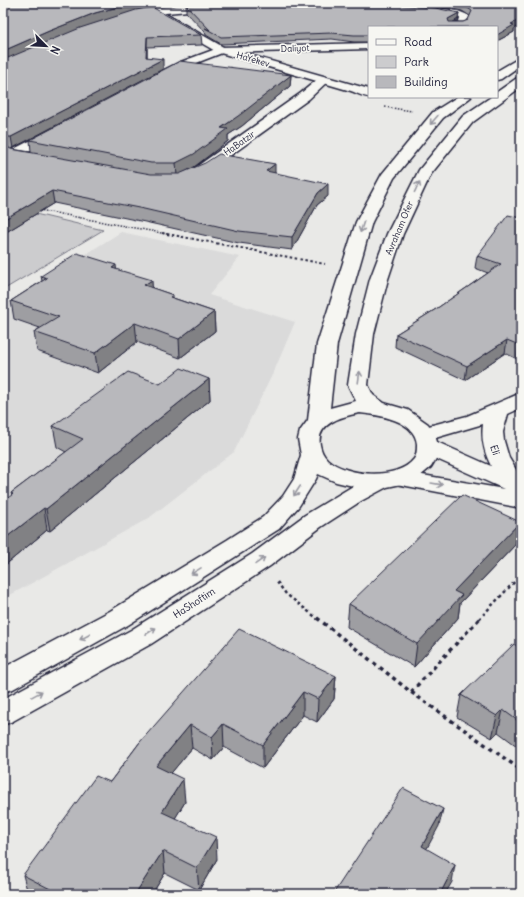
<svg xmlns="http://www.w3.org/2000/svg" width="524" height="897" font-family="Delius,sans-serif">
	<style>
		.built { fill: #dadada }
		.green { fill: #ccccce; stroke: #777784 }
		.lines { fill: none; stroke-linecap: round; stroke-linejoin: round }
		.pedestrian-casing { stroke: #22223b; stroke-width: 3 }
		.minor-casing { stroke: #22223b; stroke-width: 3 }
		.tertiary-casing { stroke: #22223b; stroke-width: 3 }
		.path-far3 { stroke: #22223b; stroke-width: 1.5; stroke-dasharray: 1.5 1.5; stroke-linecap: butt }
		.path-far2 { stroke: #22223b; stroke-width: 2; stroke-dasharray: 2.5 2.5; stroke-linecap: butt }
		.path-far1 { stroke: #22223b; stroke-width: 2.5; stroke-dasharray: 3 3; stroke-linecap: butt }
		.path { stroke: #22223b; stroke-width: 3.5; stroke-dasharray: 4 4; stroke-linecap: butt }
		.pedestrian { fill: #f6f6f2; fill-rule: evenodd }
		.minor { fill: #f6f6f2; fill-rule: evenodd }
		.tertiary { fill: #f6f6f2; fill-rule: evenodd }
		.wall { fill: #9e9ea2; stroke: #22223b }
		.shaded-wall { fill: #818184; stroke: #22223b }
		.building { fill: #b8b8bc; stroke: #22223b }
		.oneway { stroke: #9797a0 }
		.labels { text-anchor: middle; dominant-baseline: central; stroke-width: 3.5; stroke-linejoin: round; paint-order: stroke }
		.far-street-label { font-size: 9px; fill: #22223b; stroke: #f6f6f2 }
		.street-label { font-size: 10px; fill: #22223b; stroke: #f6f6f2 }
	</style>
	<rect width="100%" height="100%" fill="#e9e9e7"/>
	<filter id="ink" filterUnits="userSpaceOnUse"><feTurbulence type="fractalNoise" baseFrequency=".025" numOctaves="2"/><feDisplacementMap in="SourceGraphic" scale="8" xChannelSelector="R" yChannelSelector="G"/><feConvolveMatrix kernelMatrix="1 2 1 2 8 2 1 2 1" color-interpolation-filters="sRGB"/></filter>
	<g filter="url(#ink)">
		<path class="built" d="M121 232 240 257 209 295 295 322 275 369 234 452 149 518 3 599V306Z"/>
		<path class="green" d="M27 212 103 230 3 290V227Z"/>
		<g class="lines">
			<defs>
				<path id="pedestrian" d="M213 3H252L247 6 154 14 132 20 127 17 129 15 153 8Z
					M430 7 458 11 468 15 470 17C466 29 459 27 448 27L459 21 460 18 427 12 425 10 427 8Z
					M369 43V49L222 53 186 67 168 76H160L158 74 160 72 178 63 221 47Z
					M323 77 327 78 329 80 309 99 206 173 201 174 196 173 194 170 196 167 301 93 319 78Z
					M55 128 60 129 61 132 60 135 18 158H8L6 155 8 152Z"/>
				<path id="minor" d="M142 3H152L157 9 225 48 369 89V97H372C365 98 357 93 351 91L217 52 149 13Z
					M521 393V408L508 414 503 432 504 441 509 458 521 478V508L391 483 388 478 391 473 399 471 504 489 421 452 418 447 421 442 429 440 437 442 491 466C484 452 481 440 483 424L425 441 417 439 414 434 417 429 467 416Z"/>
				<path id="tertiary" d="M521 57V65L501 79 497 80V71Z
					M521 77V87L473 122 431 174 403 234 388 279 374 334 368 385 373 395 384 403 408 410 428 424 435 435 439 449 437 457 431 467 419 477 406 483 387 487 361 501 321 527 270 566 151 644 13 721 3 725V699L131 630 252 554 305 515 353 486 336 482 318 474 316 479 299 506 279 529 128 625 13 689 3 692V668L110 611 227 540 263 517 283 496 294 479 301 455 298 439 300 431 308 420 317 344 356 222 382 174 433 112 457 97H471L443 118 394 178 372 222 337 344 330 408 356 401 348 385 356 334 370 279 387 234 419 170 463 116 491 97H497V92L517 78ZM360 413C379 415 415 420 417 444 417 449 417 455 414 459 397 481 345 476 327 459 323 455 321 450 320 445 316 423 343 416 360 413Z"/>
			</defs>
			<use href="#pedestrian" class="pedestrian-casing"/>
			<use href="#minor" class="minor-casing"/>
			<use href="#tertiary" class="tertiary-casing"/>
			<path class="path-far3" d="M385 107 412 111
				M39 210 167 234"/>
			<path class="path-far2" d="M162 233 325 264"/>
			<path class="path-far1" d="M277 582 286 594 318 619
				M479 619 521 575"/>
			<path class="path" d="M317 618 411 692 521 770
				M411 692 480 618"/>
			<use href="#pedestrian" class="pedestrian"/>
			<use href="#minor" class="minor"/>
			<use href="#tertiary" class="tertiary"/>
		</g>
		<path class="wall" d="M3 3 142 9 201 35 202 45 147 47V57L163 69 13 148 11 149 31 152 30 140 291 75 290 86 242 126 228 135V141L194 167 180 174 275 173 328 196 317 205 292 250 239 243 145 222 54 203 3 234Z
			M393 3H521V25L514 29V32L497 41V27H369V42H354L332 39 221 44 206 35 205 32 186 12V5L459 13 458 19 454 22H463L468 20 470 16 462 11 426 4Z
			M521 218V356L517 359 505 353 465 380 395 347 396 334 436 309 488 273 475 268 477 256Z
			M116 270 152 288 173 295V298L214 312 215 331 180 358 137 342 98 373 37 351 34 332 40 328 14 319 11 301 42 281 41 276Z
			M209 379 210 400 50 531 47 530 3 567V502L12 496 11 493 66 452 57 447 53 426 160 384Z
			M515 545 460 603 458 618 414 667 347 627 349 604Z
			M521 648V749L498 732 492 738 457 717 461 695Z
			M336 676 334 699 317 722 303 715 263 768 224 747 213 760 192 748 171 773 185 802 175 818 217 859 199 890 165 873 152 894H28L23 875 110 782 140 742Z"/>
		<path class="shaded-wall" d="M133 3H141L142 10 3 61V51L49 31 95 13Z
			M459 13 458 19 447 26 448 19Z
			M521 19V25L514 29V32L497 41V35L511 24Z
			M147 37V67L146 57Z
			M163 59V69L13 148 11 137Z
			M291 75 290 86 242 126 228 135V141L194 167 177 176 176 163Z
			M275 164V176L266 171Z
			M328 184V196L317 205 292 250V237L318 193Z
			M52 191 54 203 3 234V220Z
			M116 265 118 283 112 268Z
			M152 280 153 298 144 285Z
			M214 312 215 331 180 358 179 339Z
			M135 323 137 342 98 373 95 353Z
			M507 340 505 353 465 380 467 366Z
			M521 344V356L517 359 519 345Z
			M209 379 210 400 50 531 46 509Z
			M44 508 47 530 3 567V540Z
			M520 522 515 545 460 603 458 618 414 667 417 644 454 591Z
			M336 676 334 699 317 722 318 699Z
			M303 692V715L263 768V745Z
			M503 710 498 732 492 738 497 716Z
			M223 724 224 747 213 760 212 737Z
			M190 725 192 748 158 789 156 766Z
			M183 779 185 802 165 835 162 812Z
			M443 809 439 826 419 863 422 846Z
			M216 837 217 859 199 890 197 868Z
			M163 851 165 873 152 894H135Z
			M455 865 452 882 445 894H440Z"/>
		<path class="building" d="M3 3H133L95 13 49 31 3 51Z
			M220 3H363L435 8 459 13 448 19 449 22H463L468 20 472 11 462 4 455 3H521V19L511 24 514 25 497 35V27H369V35H354L332 33 221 37 205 28 210 30 186 5Z
			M152 7 201 35 147 37 146 57 163 59 11 137H3V60L80 28 136 10Z
			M180 61 291 75 241 114 221 128 228 129 194 154 176 163H151L30 140Z
			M3 145 11 149 151 174H179L205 163 219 154 275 164 266 171 328 184 318 193 292 237 239 231 144 209 52 191 3 220Z
			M508 215 521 218V344L519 345 507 340 467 366 396 334 436 309 501 264 477 256Z
			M77 253 116 265 112 268 152 280 144 285 173 295 170 297 214 312 179 339 135 323 95 353 34 332 59 317 11 301 47 278 41 276Z
			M181 368 209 379 46 509 44 508 3 540V502L13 494 11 493 83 439 53 426 128 372 160 384Z
			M462 495 520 522 454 591 462 595 417 644 349 604Z
			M239 629 336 676 318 699 303 692 263 745 223 724 212 737 190 725 156 766 183 779 162 812 216 837 197 868 163 851 135 894H60L23 875 96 776 110 782 140 742Z
			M514 644 521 648V723L503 710 497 716 461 695Z
			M403 788 443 809 422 846 455 865 440 894H333Z"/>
		<defs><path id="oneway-shaft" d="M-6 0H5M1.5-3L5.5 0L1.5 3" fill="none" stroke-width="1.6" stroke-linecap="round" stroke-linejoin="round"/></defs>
		<g class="oneway">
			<use href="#oneway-shaft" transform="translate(434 120) rotate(131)"/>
			<use href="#oneway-shaft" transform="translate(417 187) rotate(-64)"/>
			<use href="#oneway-shaft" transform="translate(362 227) rotate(108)"/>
			<use href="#oneway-shaft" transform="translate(359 377) rotate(-82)"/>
			<use href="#oneway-shaft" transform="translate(437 484) rotate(10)"/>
			<use href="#oneway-shaft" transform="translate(297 491) rotate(123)"/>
			<use href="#oneway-shaft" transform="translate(260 561) rotate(-35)"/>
			<use href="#oneway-shaft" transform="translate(196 571) rotate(148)"/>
			<use href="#oneway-shaft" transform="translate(151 631) rotate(-33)"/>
			<use href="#oneway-shaft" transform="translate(85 637) rotate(152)"/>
			<use href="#oneway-shaft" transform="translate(37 694) rotate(-29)"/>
		</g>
	</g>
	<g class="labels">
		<g class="far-street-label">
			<text transform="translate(295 48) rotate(-2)">Daliyot</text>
			<text transform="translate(253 59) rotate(16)">HaYekev</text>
			<text transform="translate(239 143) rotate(-35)">HaBatzir</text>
			<text transform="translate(399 228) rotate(-67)">Avraham Ofer</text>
		</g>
		<g class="street-label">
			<text transform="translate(495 450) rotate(72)">Eli</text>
			<text transform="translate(194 603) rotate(-33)">HaShoftim</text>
		</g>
	</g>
	<rect width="524" height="897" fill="none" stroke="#f6f6f2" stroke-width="16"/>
	<rect x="8" y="8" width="508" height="881" fill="none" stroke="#22223b" stroke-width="1.5" filter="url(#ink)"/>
	<rect x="368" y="26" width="130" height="72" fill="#f6f6f2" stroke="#a1a1a9"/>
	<rect x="376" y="39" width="20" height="6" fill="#f6f6f2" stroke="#a1a1a9"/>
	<text x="404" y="46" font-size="12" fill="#22223b">Road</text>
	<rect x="376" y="56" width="20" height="12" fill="#ccccce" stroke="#a1a1a9"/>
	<text x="404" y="66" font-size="12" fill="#22223b">Park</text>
	<rect x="376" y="76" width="20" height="12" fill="#b8b8bc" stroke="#a1a1a9"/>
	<text x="404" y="86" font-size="12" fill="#22223b">Building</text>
	<g transform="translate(46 46) rotate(114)" stroke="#f6f6f2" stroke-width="3" paint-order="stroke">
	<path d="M0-3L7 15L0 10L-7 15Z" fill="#22223b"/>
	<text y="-6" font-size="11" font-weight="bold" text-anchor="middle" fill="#22223b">N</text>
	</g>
</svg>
